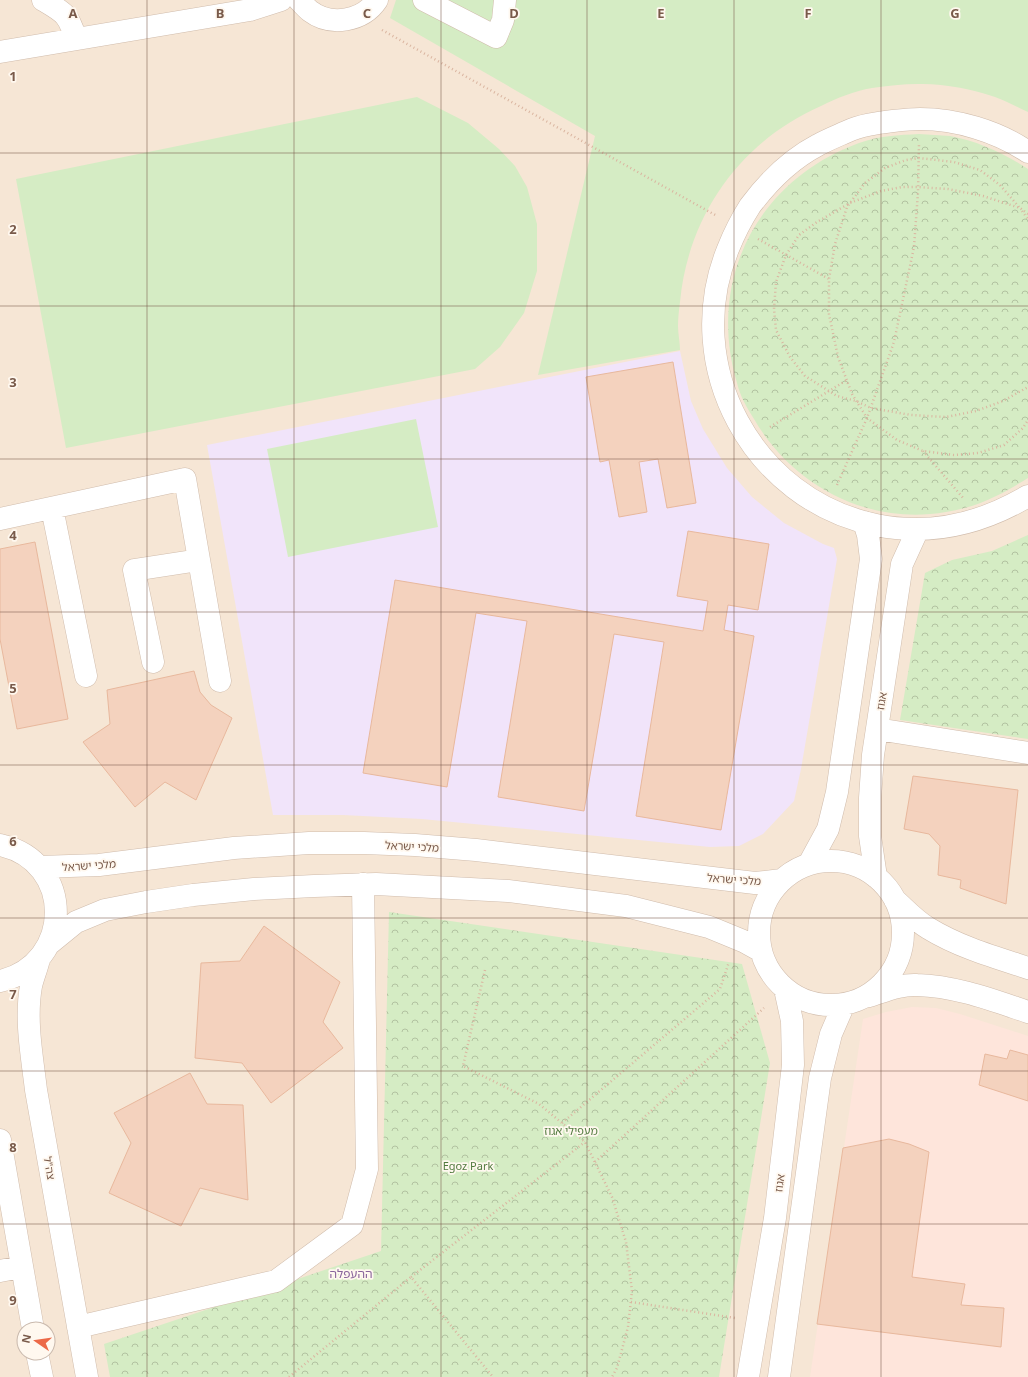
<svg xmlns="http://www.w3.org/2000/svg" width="1028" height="1377" font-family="'Noto Sans','Noto Sans Hebrew',sans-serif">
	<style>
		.residential { fill: #f6e6d5; fill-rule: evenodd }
		.commercial { fill: #fee5db }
		.education { fill: #f1e4fa }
		.grass { fill: #d5ecc4 }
		.forest { fill: url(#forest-crowns) }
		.building { fill: #f4d2be; stroke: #e8b89d }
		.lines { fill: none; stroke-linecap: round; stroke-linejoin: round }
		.minor-casing { stroke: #d0bcac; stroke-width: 23 }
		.path { stroke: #dab5a0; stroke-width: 2.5; stroke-dasharray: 1 3; stroke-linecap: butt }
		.minor { stroke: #fff; stroke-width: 22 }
		.grid { fill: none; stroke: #795a4a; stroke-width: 1; stroke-opacity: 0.55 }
		.labels { text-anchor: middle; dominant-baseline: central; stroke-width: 3.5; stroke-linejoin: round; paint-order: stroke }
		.street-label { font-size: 11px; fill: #795a4a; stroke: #fff8ef }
		.park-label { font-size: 11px; fill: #517a3e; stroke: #fff8ef }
		.neighbourhood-label { font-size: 12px; fill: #89659c; stroke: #fff8ef }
		.grid-label { font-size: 13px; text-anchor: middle; font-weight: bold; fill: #795a4a; stroke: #fff8ef; stroke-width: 3.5; stroke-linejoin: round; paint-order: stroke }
	</style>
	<defs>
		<pattern id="forest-crowns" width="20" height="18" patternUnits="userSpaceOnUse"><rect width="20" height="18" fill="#d5ecc4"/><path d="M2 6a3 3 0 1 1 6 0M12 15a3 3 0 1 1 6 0" fill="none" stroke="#b2c2a1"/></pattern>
	</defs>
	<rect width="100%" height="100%" fill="#fdf4e7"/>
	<path class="residential" d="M0 0H1028V1377H0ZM24 1329H48V1353H24Z"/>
	<path class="commercial" d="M912 1007 936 1008 960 1014 1028 1036V1377H810L863 1019 886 1012Z"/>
	<path class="education" d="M680 351 691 401 703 429 727 468 752 497 784 523 823 544 834 548 837 559 801 769 794 801 763 834 739 846 710 847 422 819 343 815H273L207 445Z"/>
	<path class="grass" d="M396 0H1028V112C1017 107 1006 101 995 97 974 89 940 83 918 84 903 84 887 86 872 88 854 91 837 98 821 106 741 141 688 215 680 302 679 310 678 318 678 326 678 334 680 342 680 350L538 375 595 136 390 18Z
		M417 97 468 123 499 149 515 166 527 187 537 224V271L524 313 500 347 475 369 66 448 16 179Z
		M416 419 438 527 288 557 267 449Z"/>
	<path class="forest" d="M919 134C929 135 940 135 950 136 978 141 1005 154 1028 169V478C1001 495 977 507 946 512 868 526 792 485 754 419 747 408 740 396 737 383 706 279 758 180 859 143 878 136 899 135 919 134Z
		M1028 535V739L900 720 925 573 952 560 992 551Z
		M389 912 742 964 770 1063 719 1377H110L104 1344 381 1251Z"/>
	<path class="building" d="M673 362 696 503 667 508 658 459 639 462 647 512 619 517 609 460 600 462 586 377Z
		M688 531 769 544 758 610 728 605 724 630 754 636 721 830 636 816 664 642 614 634 584 811 498 797 527 621 476 613 447 787 363 773 395 580 703 631 708 601 677 596Z
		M35 542 68 719 17 729 0 639V549Z
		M194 671 200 692 211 705 232 718 196 800 165 782 135 807 83 742 110 724 107 690Z
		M913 776 1018 790 1006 904 960 888 961 880 938 875 940 846 929 834 904 829Z
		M264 926 340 982 323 1022 343 1048 271 1103 242 1063 195 1058 201 963 240 961Z
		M1010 1050 1028 1055V1101L979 1085 985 1054 1007 1059Z
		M190 1073 207 1104 243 1105 248 1200 200 1188 181 1226 109 1193 131 1143 114 1113Z
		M889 1139 909 1144 929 1152 912 1277 965 1284 961 1305 1004 1308 1001 1347 817 1324 843 1148Z"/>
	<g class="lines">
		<defs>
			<path id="minor" d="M43 0C65 13 68 14 76 39
				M299 0C303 4 306 8 310 11 331 27 363 21 377 0
				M424 0 496 37 503 20 505 0
				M0 52 250 10 281 0
				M1028 152C997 131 956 119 920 119 911 119 902 120 893 121 877 123 861 125 846 132 837 136 827 140 818 145 791 159 768 182 750 206 741 220 734 234 728 249 680 366 753 500 876 525 930 536 981 524 1028 496
				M52 508 86 676
				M0 519 185 479 220 681
				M153 662 134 570 199 560
				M877 729 1028 753
				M0 845C75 861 74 964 0 981
				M759 933a72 72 0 1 1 144 0a72 72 0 1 1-144 0Z
				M809 864 828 829 837 792 871 559 868 535 864 522
				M40 867 99 865 234 848 309 843H364L415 845 476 850 755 883 782 880
				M876 877 870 836V798L873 755 902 564 918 529
				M895 900C906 910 916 921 928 928 959 947 994 957 1028 968
				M49 944 76 922 105 910 146 902 193 895 254 889 314 886 376 884 508 891 626 906 709 927 743 941 761 951
				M39 959C37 968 33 977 31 986 25 1020 32 1056 36 1090L87 1377
				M869 996C885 991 901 984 917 985 955 986 992 1000 1028 1012
				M0 1140 33 1329
				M0 1271 21 1267
				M78 1327 276 1281 352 1225 367 1169 363 884
				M37 1353 42 1377
				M748 1377 775 1218 793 1065 792 1021 785 989
				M779 1377 820 1078 831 1034 844 1004"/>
		</defs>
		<use href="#minor" class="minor-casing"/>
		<path class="path" d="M382 30 717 216
			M1019 207 1000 185 980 170 954 162 919 158 906 160 885 168 865 183 847 207 835 244 829 279V314L838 357 852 394 867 418 897 440 923 451 954 455 978 453 1004 445 1023 428 1028 420
			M1022 211 1028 219
			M1028 214 1020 208 983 196 948 189 918 187H902L881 191 850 203 817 222 799 235 786 255 776 282 774 309 776 330 790 357 805 376 837 396 856 401 871 408 911 415 946 417 976 411 1003 401 1028 387
			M758 239 829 279
			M770 427 847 380
			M923 451 964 499
			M837 485 867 418 894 342 914 247 918 192 919 144
			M485 970 463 1066 539 1104 585 1142 612 1197 626 1242 632 1291 628 1327 617 1368 612 1377
			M562 1123 720 989 729 962
			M595 1162 764 1008
			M411 1277 585 1142
			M631 1302 735 1318
			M289 1377 411 1277 493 1377"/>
		<use href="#minor" class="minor"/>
	</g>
	<path class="grid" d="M147 0V1377M294 0V1377M441 0V1377M587 0V1377M734 0V1377M881 0V1377M0 153H1028M0 306H1028M0 459H1028M0 612H1028M0 765H1028M0 918H1028M0 1071H1028M0 1224H1028"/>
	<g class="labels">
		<g class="street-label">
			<text transform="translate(881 701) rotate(-81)">אגוז</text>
			<text transform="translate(412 846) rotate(3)">מלכי ישראל</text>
			<text transform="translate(89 865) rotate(-4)">מלכי ישראל</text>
			<text transform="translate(734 879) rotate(4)">מלכי ישראל</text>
			<text transform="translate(50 1168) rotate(80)">צה"ל</text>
			<text transform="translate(779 1183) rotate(-83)">אגוז</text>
		</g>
		<g class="park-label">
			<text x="571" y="1130">מעפילי אגוז</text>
			<text x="468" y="1165">Egoz Park</text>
		</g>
		<g class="neighbourhood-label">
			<text x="351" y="1273">ההעפלה</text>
		</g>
	</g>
	<g class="grid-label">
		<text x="73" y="18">A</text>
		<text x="220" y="18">B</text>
		<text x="367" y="18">C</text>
		<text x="514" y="18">D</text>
		<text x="661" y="18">E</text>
		<text x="808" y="18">F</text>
		<text x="955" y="18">G</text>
		<text x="13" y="81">1</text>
		<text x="13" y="234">2</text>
		<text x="13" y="387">3</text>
		<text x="13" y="540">4</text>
		<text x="13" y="693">5</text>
		<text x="13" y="846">6</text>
		<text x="13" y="999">7</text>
		<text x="13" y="1152">8</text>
		<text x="13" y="1305">9</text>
	</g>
	<g transform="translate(36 1341) rotate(283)"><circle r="19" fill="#fff8ef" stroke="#c9b9ad"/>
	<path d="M0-3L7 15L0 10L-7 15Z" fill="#ec6947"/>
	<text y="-6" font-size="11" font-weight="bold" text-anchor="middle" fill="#795a4a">N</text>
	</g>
</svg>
